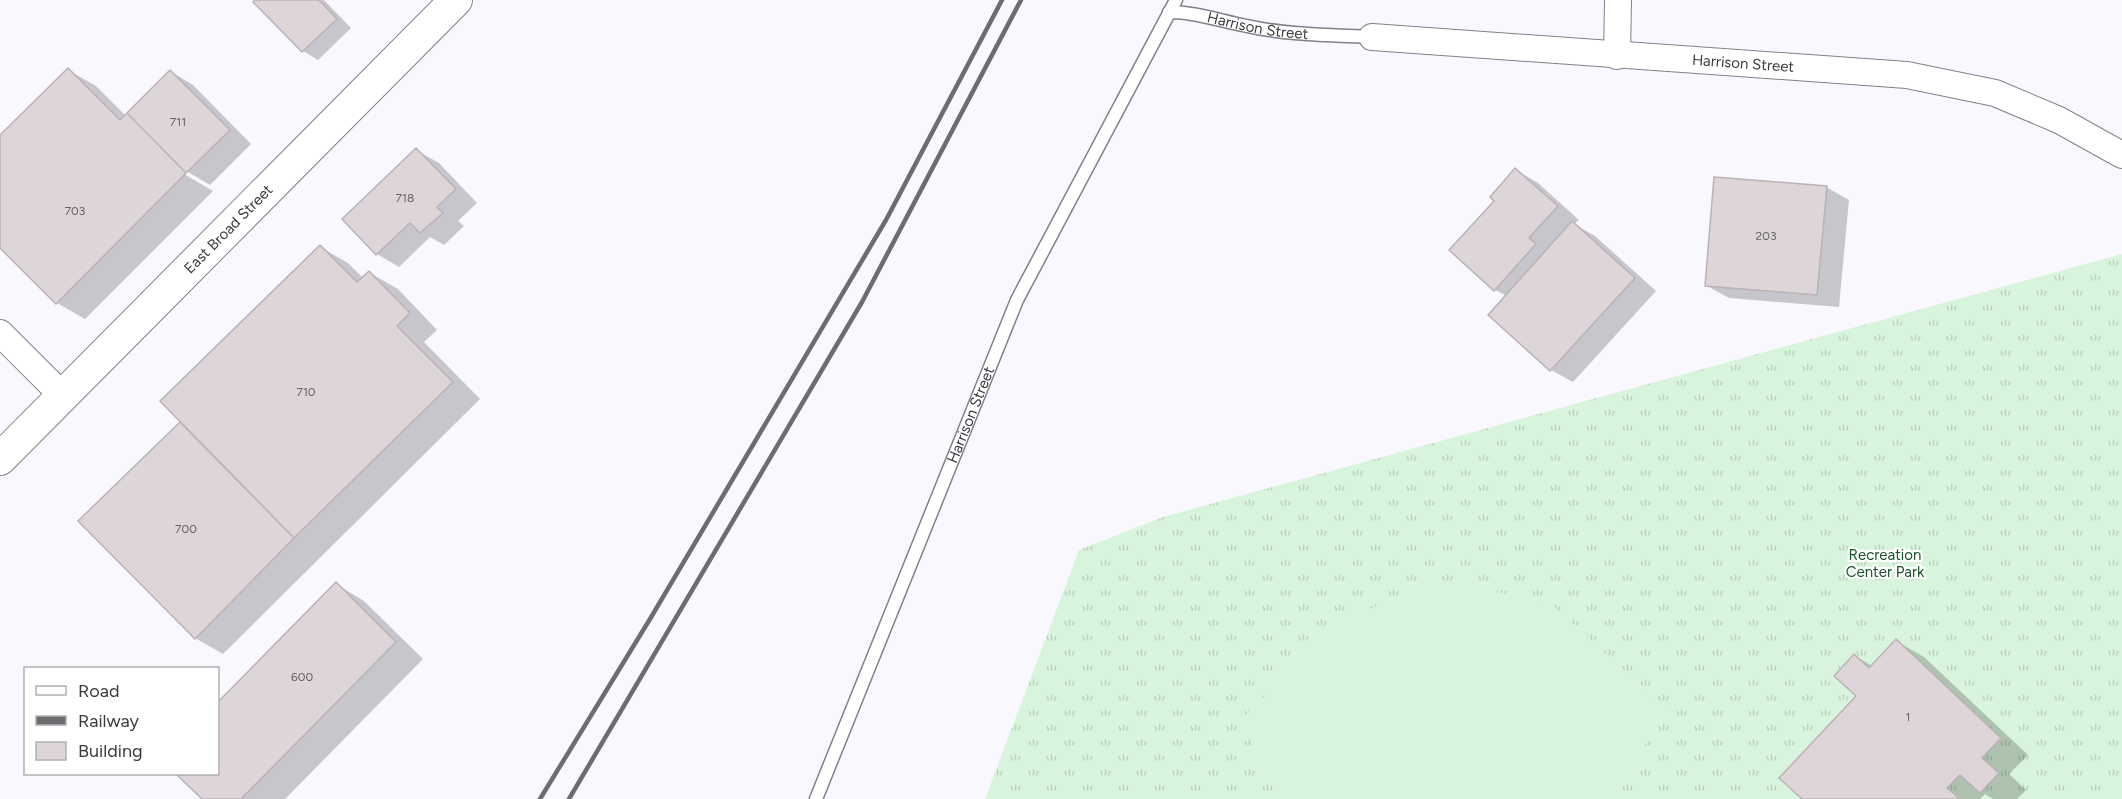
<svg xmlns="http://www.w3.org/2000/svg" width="2122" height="799" font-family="Figtree,sans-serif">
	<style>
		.grass { fill: url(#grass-tufts) }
		.pitch { fill: #d9f4dd }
		.shadow { fill: #0003 }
		.building { fill: #ded5d9; stroke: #bab2b6; stroke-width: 1.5 }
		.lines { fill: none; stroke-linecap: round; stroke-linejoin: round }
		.service-casing { stroke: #828189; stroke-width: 15 }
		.minor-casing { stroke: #828189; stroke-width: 28 }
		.tertiary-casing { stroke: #828189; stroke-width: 34 }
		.service { stroke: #fff; stroke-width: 12 }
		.minor { stroke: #fff; stroke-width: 26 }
		.tertiary { stroke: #fff; stroke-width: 32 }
		.rail { stroke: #6d6c70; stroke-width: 4.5 }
		.labels { text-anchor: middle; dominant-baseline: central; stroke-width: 4.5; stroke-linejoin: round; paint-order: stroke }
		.number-label { font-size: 12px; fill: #646165 }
		.street-label { font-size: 15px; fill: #3b3a3e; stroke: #fff }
		.park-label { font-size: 15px; fill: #195228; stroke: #fff }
	</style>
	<defs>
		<pattern id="grass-tufts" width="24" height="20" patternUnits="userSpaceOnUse" patternTransform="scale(1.5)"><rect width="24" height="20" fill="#d9f4dd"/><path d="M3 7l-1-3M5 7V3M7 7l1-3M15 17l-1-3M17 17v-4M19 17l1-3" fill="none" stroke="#bbd2bf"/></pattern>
	</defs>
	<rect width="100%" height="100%" fill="#f9f8ff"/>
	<path class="grass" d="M2122 254V799H985L1079 550 1163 517Z"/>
	<path class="pitch" d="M1449 582 1551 604 1667 709 1611 799H1285L1239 722 1342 618Z"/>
	<path class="shadow" d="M258 0H324L351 28 318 60 303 51Z
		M68 70 96 86 126 116 171 72 193 85 251 144 210 185 181 168 179 171 213 191 85 319 57 303 0 246V137Z
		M416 150 439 163 477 203 458 221 464 226 444 245 430 237 399 267 377 254Z
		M1516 170 1538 183 1579 220 1574 224 1595 236 1656 291 1573 382 1551 370 1507 296 1495 290 1496 201Z
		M1826 187 1849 200 1839 307 1729 298 1707 286Z
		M320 247 348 263 364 279 370 273 398 289 437 330 424 342 480 399 223 654 195 638 80 521 182 422Z
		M336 584 364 601 423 659 285 799H204L178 774H218V704Z
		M1896 641 1924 657 2028 755 2009 774 2026 790 2017 799H1993L1985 794 1980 799H1804L1858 696 1855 656 1872 666Z"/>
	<path class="building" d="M255 0H319L337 19 302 52 253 2Z
		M68 68 120 120 127 113 186 173 56 304 0 248V135Z
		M170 70 230 130 186 173 127 113Z
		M416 148 456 189 437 207 443 213 420 233 410 223 376 255 342 219Z
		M1515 168 1558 206 1529 238 1536 244 1494 291 1449 250 1494 201 1490 197Z
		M1714 177 1827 186 1817 295 1705 286Z
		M1572 221 1635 278 1550 371 1488 315Z
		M320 245 357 282 369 271 410 313 397 326 453 382 294 538 160 401Z
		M180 422 294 538 195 639 78 521Z
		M336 582 396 642 241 799H202L176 774H218V702Z
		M1896 639 2001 738 1982 758 1999 773 1980 793 1960 775 1947 788 1960 799H1802L1779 778 1856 696 1834 676 1854 654 1869 668Z"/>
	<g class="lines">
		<defs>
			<g id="service">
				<path id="s1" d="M1169 12C1197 12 1220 21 1247 26 1287 35 1331 35 1372 37"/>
				<path id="s2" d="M816 799 1017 300 1176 0"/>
			</g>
			<g id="minor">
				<path id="s3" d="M1372 37 1907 75 1995 93 2059 120 2122 155"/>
				<path d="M1617 56 1618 0"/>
				<path d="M0 333 62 395"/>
			</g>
			<g id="tertiary">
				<path id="s4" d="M0 459 456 0"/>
			</g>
		</defs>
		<use href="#service" class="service-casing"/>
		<use href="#minor" class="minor-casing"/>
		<use href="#tertiary" class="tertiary-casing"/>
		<use href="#service" class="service"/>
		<use href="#minor" class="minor"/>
		<use href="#tertiary" class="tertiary"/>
		<path class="rail" d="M540 799 650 619 886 220 1002 0
			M569 799 862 302 1021 0"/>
	</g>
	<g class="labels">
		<g class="number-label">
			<text x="178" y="122">711</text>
			<text x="405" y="198">718</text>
			<text x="75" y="211">703</text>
			<text x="1766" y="236">203</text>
			<text x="306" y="392">710</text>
			<text x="186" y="529">700</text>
			<text x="302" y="677">600</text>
			<text x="1908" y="717">1</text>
		</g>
		<g class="street-label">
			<text stroke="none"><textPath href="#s1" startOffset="90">Harrison Street</textPath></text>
			<text stroke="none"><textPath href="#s3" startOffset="372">Harrison Street</textPath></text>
			<text stroke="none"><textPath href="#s4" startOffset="324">East Broad Street</textPath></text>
			<text stroke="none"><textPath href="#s2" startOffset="414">Harrison Street</textPath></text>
		</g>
		<g class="park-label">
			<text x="1885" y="555">Recreation<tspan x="1885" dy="17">Center Park</tspan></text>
		</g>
	</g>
	<rect x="24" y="667" width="195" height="108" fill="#ffffff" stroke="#b1b0b2" stroke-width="1.5"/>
	<rect x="36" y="686" width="30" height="9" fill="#ffffff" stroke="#b1b0b2" stroke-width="1.5"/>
	<text x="78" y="697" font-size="18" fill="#3b3a3e">Road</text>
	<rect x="36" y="716" width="30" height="9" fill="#6d6c70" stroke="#b1b0b2" stroke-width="1.5"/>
	<text x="78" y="727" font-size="18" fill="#3b3a3e">Railway</text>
	<rect x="36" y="742" width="30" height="18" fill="#ded5d9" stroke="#b1b0b2" stroke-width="1.5"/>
	<text x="78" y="757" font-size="18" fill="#3b3a3e">Building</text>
</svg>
